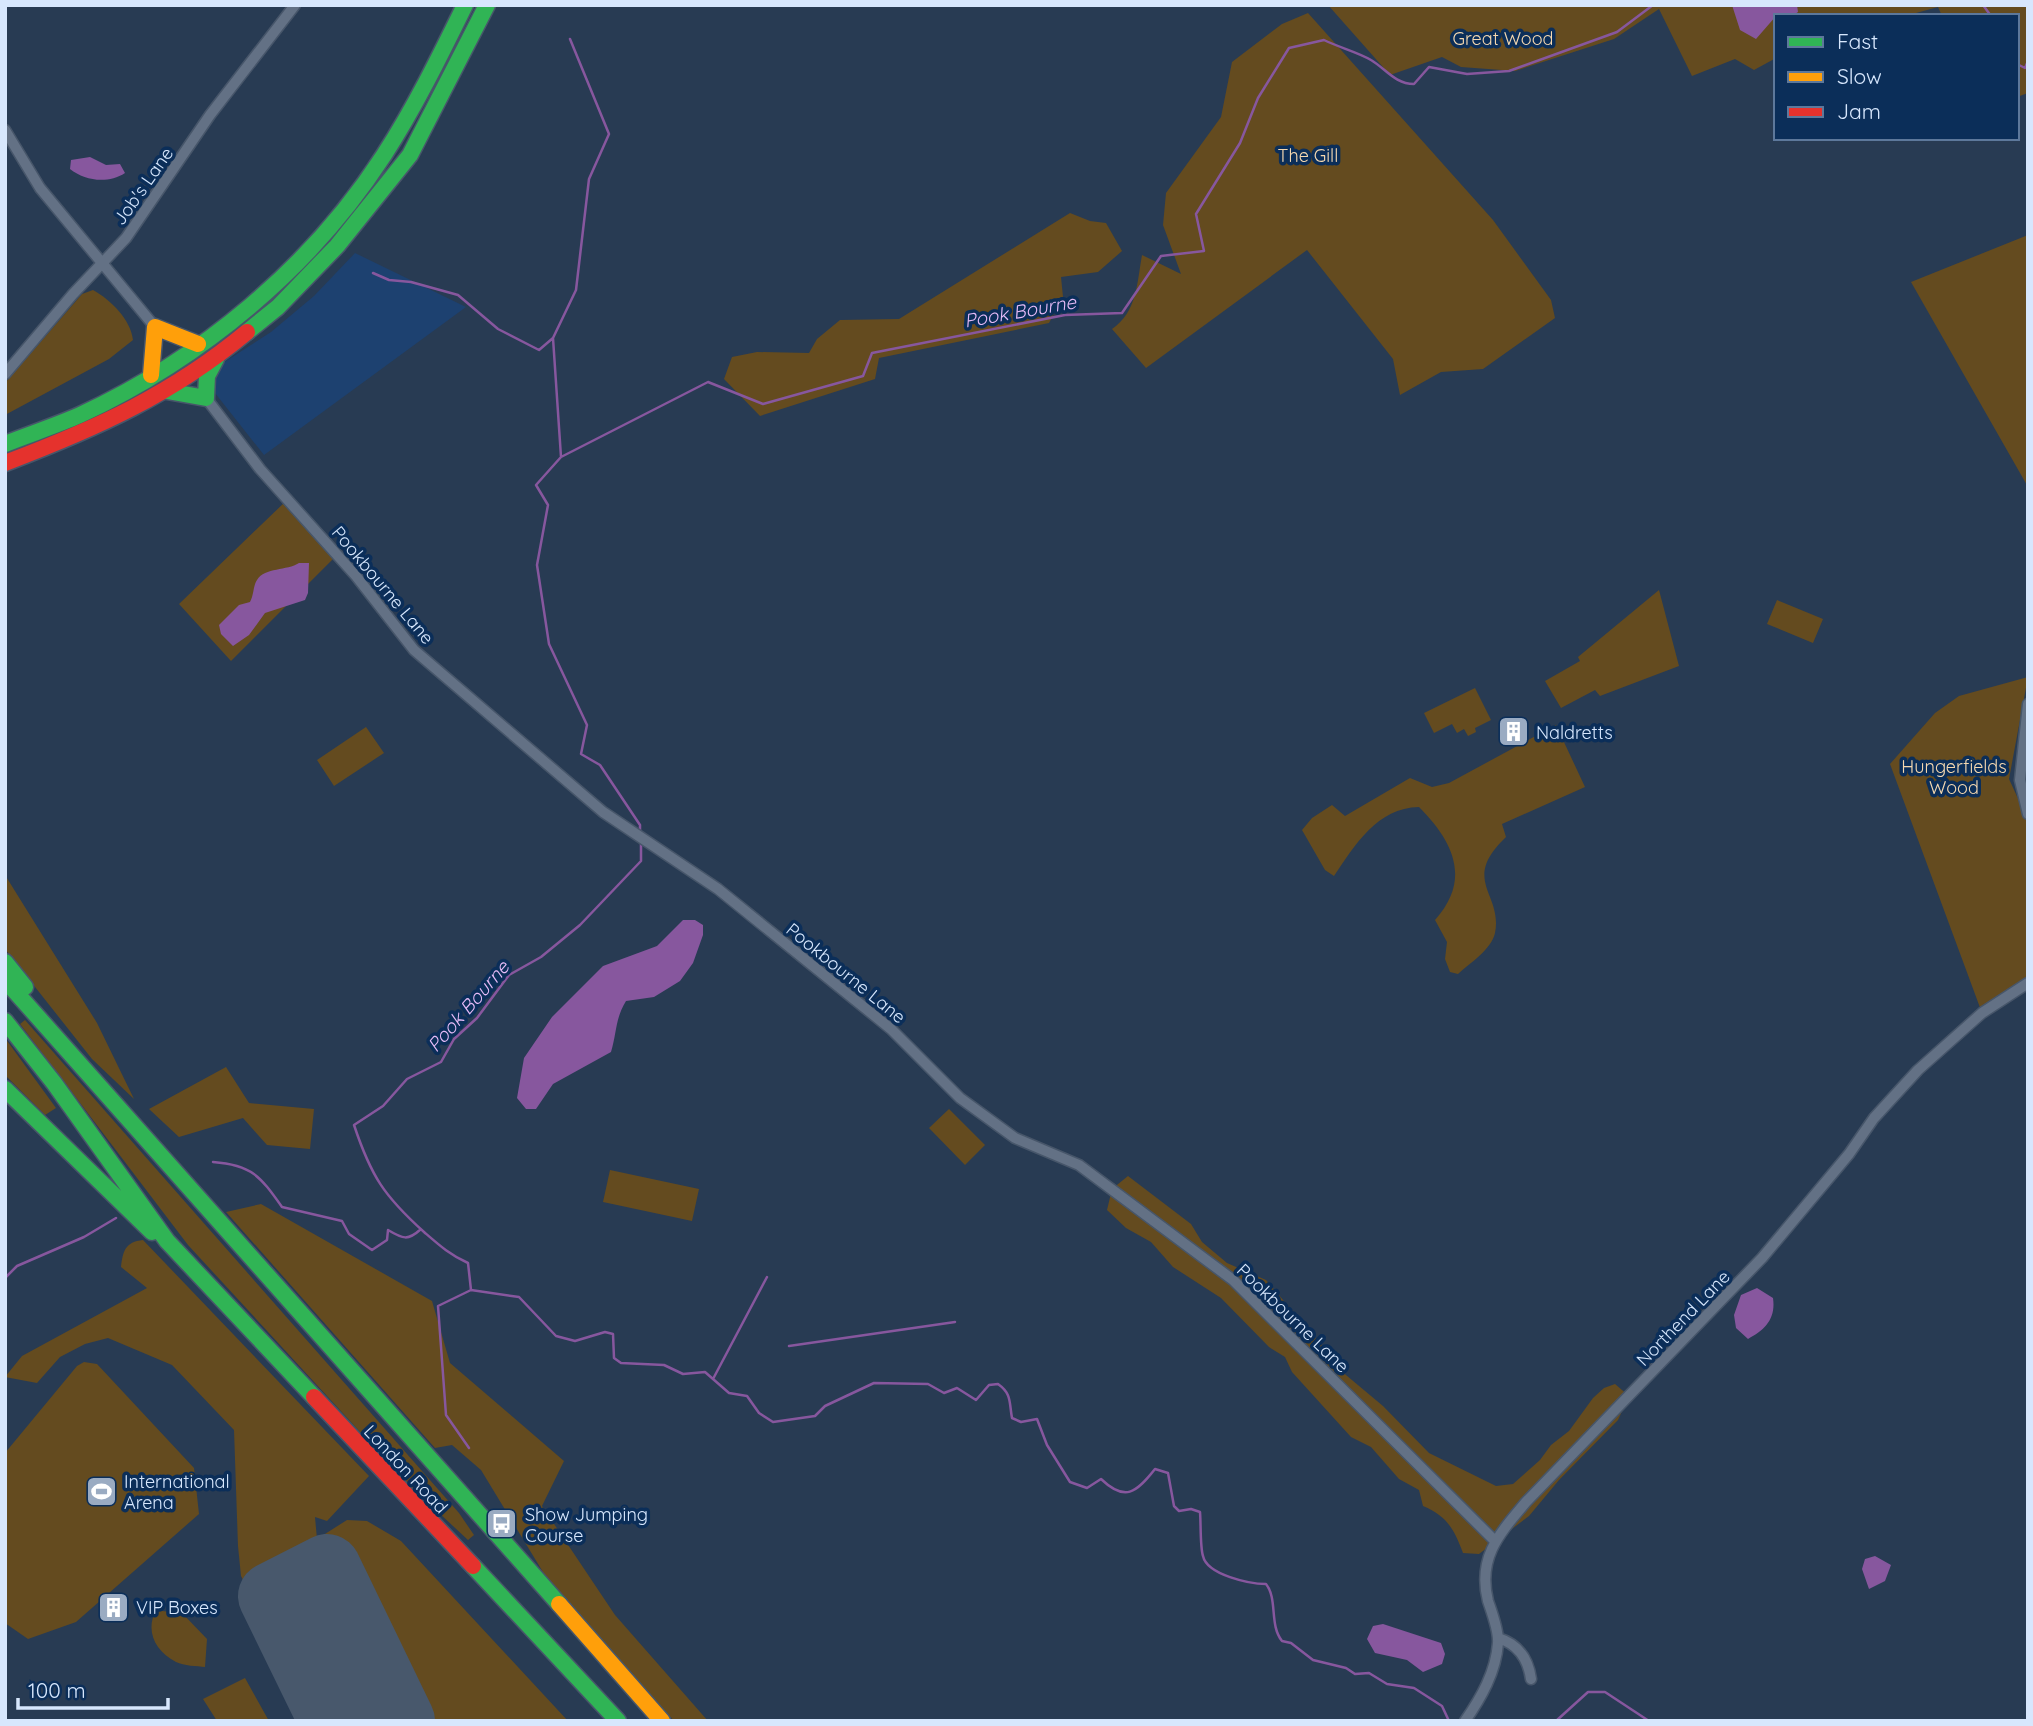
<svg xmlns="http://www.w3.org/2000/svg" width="2033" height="1726" font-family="Quicksand,sans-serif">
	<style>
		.built { fill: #1d4170 }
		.green { fill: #644b1f }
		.water { fill: #87579e }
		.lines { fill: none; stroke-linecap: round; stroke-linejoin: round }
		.stream { stroke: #87579e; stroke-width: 2.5 }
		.runway { stroke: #48586c; stroke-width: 68 }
		.street-casing { stroke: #47566a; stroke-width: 13 }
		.fast-casing { stroke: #47566a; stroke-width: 19 }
		.slow-casing { stroke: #47566a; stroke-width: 19 }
		.jam-casing { stroke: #47566a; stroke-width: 19 }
		.street { stroke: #637185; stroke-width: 10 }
		.fast { stroke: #30b455; stroke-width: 16 }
		.slow { stroke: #ff9f0a; stroke-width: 16 }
		.jam { stroke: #e5322d; stroke-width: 16 }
		.labels { text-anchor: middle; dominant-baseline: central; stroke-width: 7; stroke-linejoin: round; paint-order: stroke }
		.park-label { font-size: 18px; fill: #f6d9b0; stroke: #0b2e59 }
		.street-label { font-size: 18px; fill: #d7e7fd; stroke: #0b2e59 }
		.poi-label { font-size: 18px; fill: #d7e7fd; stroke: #0b2e59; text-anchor: start }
		.water-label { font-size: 19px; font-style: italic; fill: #e6bbf7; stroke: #0b2e59 }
	</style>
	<rect width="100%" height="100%" fill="#283b53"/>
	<path class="built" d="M355 253 466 307 264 455 215 393 213 380 223 363 271 332 314 296Z"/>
	<path class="green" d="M1328 5H2028V93L2017 97V16H1942L1938 7 1905 16H1776V58L1754 70 1735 59 1692 76 1659 9 1614 39 1515 71 1461 67 1442 57 1390 75Z
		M1308 13 1493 220 1551 300 1555 318 1483 369 1441 372 1400 395 1393 359 1307 250 1146 368 1112 329C1137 312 1137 283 1142 255L1181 274 1163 225 1166 193 1221 117 1232 62 1282 24Z
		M1070 213 1090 221 1106 223 1122 251 1098 272 1061 277 1063 297 1049 323 879 358 875 379 760 416 724 379 732 357 757 352 809 353 817 339 840 320 899 319Z
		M2028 235V487L1911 282Z
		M93 290C111 300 131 320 133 340L109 359 5 415V383L82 294Z
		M287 500 337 555 231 661 179 604Z
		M1659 590 1679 666 1600 696 1595 690 1561 708 1545 681 1580 661 1578 657Z
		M1777 600 1823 619 1813 643 1767 624Z
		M2028 677 2009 779 2028 820V983L1982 1013 1890 764 1935 713 1959 696Z
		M1475 688 1491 720 1475 728 1476 732 1468 736 1464 729 1457 733 1452 724 1434 733 1424 713Z
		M1556 725 1585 787 1502 824 1506 837C1460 881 1503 893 1495 933 1491 950 1470 963 1458 974L1450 972 1445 959 1447 942 1435 920C1472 879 1453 841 1419 807 1377 808 1355 845 1334 876L1325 870 1302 830 1312 818 1332 805 1345 816 1410 778 1432 787 1449 783Z
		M366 727 384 753 334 786 317 760Z
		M5 875 97 1023 134 1099 92 1059 5 949Z
		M25 1020 459 1513 474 1535 468 1540 408 1484 188 1245 20 1024Z
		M5 1038 56 1108 45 1115 5 1075Z
		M226 1067 249 1103 314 1109 310 1149 267 1145 243 1118 179 1137 149 1109Z
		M949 1109 985 1145 965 1165 929 1128Z
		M610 1170 699 1189 692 1221 603 1202Z
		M1128 1176 1191 1224 1202 1242 1227 1263 1266 1280 1325 1349 1328 1360 1383 1406 1429 1453 1496 1486 1513 1484 1540 1460 1551 1445 1569 1431 1593 1398 1604 1388 1615 1384 1629 1396 1618 1420 1559 1480 1529 1516 1479 1554 1463 1553C1454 1529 1447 1516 1423 1506L1419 1490 1399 1479 1371 1447 1351 1437 1292 1372 1285 1357 1269 1347 1221 1298 1173 1267 1151 1242 1126 1228 1107 1210 1112 1189Z
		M261 1204 432 1301 450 1363 564 1461 542 1506 615 1615 708 1721H674L546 1577 481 1470 452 1445 435 1448 226 1212Z
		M143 1240 369 1476 327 1521 315 1517 317 1539 347 1520 367 1521 401 1541 568 1721H401L327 1568 317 1540 254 1601 241 1576 238 1546 234 1430 172 1365 108 1338 85 1344 60 1357 37 1383 5 1377 22 1356 147 1288 121 1267C123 1251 125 1242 143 1240Z
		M84 1362 97 1364 194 1468 199 1514 76 1622 28 1639 5 1623V1453L77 1366Z
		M156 1610 183 1614 207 1639 205 1667C197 1666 184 1666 176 1662 155 1651 145 1631 156 1610Z
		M245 1678 269 1721H217L203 1699Z"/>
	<path class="water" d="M1732 5H1797L1798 12 1792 16H1776L1756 39 1740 30Z
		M90 157 106 165 120 164 125 173C108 184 85 181 70 169L71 160Z
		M299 563H309L308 593 305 600 265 613 249 635 233 646 221 634 219 625 239 605 250 602C254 595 253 586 257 580 265 567 287 571 299 563Z
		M683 920H695L703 925V935L693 963 680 981 654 997 626 1001C615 1019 617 1032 611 1052L553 1084 536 1109H526L517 1098 524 1058 552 1017 603 966 657 946Z
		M1757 1288 1773 1298C1776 1319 1765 1330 1748 1339L1736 1328 1734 1315 1741 1295Z
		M1875 1556 1891 1565 1885 1581 1869 1589 1862 1569 1865 1559Z
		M1383 1624 1441 1643 1445 1654 1442 1664 1423 1672 1407 1660 1375 1653 1367 1639 1373 1626Z"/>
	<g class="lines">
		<path class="stream" d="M1983 5 1991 16
			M2017 64 2025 68 2028 61
			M373 273 389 280 411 282 458 295 498 329 539 350 553 338 561 457
			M553 338 576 290 589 179 609 134 570 39
			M640 832V825L600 765 581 754 587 725 549 644 537 565 548 505 536 485 561 457 708 382 763 404 863 376 872 353 1065 315 1122 313 1161 256 1204 251 1196 214 1240 143 1258 98 1289 48 1324 40C1338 47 1360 53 1371 60 1386 69 1395 84 1414 84L1429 67 1467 74 1509 71 1617 32 1653 5
			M213 1162C252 1165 260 1176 282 1207L342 1221 349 1234 372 1250 387 1240 388 1230C403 1239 408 1241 421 1229
			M5 1278 17 1266 84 1237 116 1218
			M471 1290 468 1263C450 1255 439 1245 424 1232 384 1196 371 1176 354 1125L383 1106 407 1079 441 1062 454 1039 477 1018 509 975 541 957 580 925 641 861V842
			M471 1290 519 1297 556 1336 575 1341 605 1332 613 1334 614 1358 621 1363 664 1365 683 1374 705 1372 729 1393 747 1396 759 1413 773 1422 815 1416 825 1406 874 1383 928 1384 944 1393 957 1388 976 1400 989 1385 998 1384C1012 1394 1009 1402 1012 1418L1021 1422 1037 1419 1047 1445 1070 1482 1087 1488 1101 1479C1125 1502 1136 1493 1155 1469L1168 1473 1174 1506 1179 1511 1191 1509 1200 1512C1201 1523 1200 1547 1203 1556 1207 1575 1250 1584 1266 1584 1278 1599 1269 1625 1282 1641L1291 1643 1313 1660 1346 1668 1355 1674 1369 1673 1387 1684 1414 1688 1442 1706 1449 1721
			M789 1346 955 1322
			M713 1379 767 1277
			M469 1448 446 1415 438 1306 471 1290
			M1556 1721 1588 1692H1605L1649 1721"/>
		<path class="runway" d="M333 1721 272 1596 327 1568 401 1721"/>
		<defs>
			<path id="street" d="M5 130 40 188 155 327
				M5 374 73 294 126 238 210 115 295 5
				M206 398 260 469 356 576 414 650 603 812 718 889 891 1029 960 1098 1015 1138 1079 1165 1233 1280 1494 1540
				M2028 704 2020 780 2028 814
				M1498 1638C1518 1644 1528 1658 1531 1679
				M1465 1721C1481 1698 1496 1672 1498 1643 1499 1631 1492 1613 1488 1601 1477 1557 1500 1533 1526 1502L1762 1258 1849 1154 1874 1118 1918 1070 1982 1013 2028 983"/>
			<path id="fast" d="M247 332 278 307 337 246 410 155 487 5
				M167 391 206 398 207 376 216 359
				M5 444C30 434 55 426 80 415 201 359 311 268 384 155 415 107 440 56 465 5
				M5 962 25 987
				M5 980 559 1604
				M5 1021 54 1083 167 1241 314 1397
				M5 1089 152 1232
				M473 1566 618 1721"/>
			<path id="slow" d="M151 375 155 327 198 344
				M559 1604 662 1721"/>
			<path id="jam" d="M5 463C97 428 171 395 247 332
				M314 1397 473 1566"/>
		</defs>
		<use href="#street" class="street-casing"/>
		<use href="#fast" class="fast-casing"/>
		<use href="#slow" class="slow-casing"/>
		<use href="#jam" class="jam-casing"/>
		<use href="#street" class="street"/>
		<use href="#fast" class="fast"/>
		<use href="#slow" class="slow"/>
		<use href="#jam" class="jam"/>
	</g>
	<defs>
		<symbol id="building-square" viewBox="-11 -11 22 22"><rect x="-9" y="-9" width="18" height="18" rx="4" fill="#9aabc2" stroke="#0b2e59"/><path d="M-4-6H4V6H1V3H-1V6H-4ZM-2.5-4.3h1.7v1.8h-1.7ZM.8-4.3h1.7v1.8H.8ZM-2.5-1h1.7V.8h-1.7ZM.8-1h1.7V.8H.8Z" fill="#fff"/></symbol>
		<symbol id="stadium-square" viewBox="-11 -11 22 22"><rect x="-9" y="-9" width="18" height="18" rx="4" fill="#9aabc2" stroke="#0b2e59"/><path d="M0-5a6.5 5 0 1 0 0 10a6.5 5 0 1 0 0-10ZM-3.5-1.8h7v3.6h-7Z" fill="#fff"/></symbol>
		<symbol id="bus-square" viewBox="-11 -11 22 22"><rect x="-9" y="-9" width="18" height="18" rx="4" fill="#9aabc2" stroke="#0b2e59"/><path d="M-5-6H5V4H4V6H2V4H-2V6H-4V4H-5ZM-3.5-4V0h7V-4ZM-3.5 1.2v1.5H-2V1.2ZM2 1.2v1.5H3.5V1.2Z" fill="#fff"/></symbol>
	</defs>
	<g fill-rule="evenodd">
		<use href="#building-square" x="1496" y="714" width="35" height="35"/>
		<use href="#stadium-square" x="84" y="1474" width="35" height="35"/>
		<use href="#bus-square" x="484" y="1506" width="35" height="35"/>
		<use href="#building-square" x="96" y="1590" width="35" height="35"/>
	</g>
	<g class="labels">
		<g class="park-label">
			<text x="1503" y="38">Great Wood</text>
			<text x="1308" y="155">The Gill</text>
			<text x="1954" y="766">Hungerfields<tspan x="1954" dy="21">Wood</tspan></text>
		</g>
		<g class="street-label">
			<text transform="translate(143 186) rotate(-55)">Job's Lane</text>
			<text transform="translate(383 585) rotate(50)">Pookbourne Lane</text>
			<text transform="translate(846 973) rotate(39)">Pookbourne Lane</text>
			<text transform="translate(1293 1318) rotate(44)">Pookbourne Lane</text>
			<text transform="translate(1683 1318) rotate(-46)">Northend Lane</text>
			<text transform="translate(406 1469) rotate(47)">London Road</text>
		</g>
		<g class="poi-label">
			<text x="1536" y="732">Naldretts</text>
			<text x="124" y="1481">International<tspan x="124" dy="21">Arena</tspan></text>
			<text x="525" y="1514">Show Jumping<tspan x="525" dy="21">Course</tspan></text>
			<text x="136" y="1607">VIP Boxes</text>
		</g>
		<g class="water-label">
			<text transform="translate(1020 311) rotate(-10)">Pook Bourne</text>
			<text transform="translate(468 1006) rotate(-49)">Pook Bourne</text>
		</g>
	</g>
	<rect width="2033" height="1726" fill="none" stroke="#d7e7fd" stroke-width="14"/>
	<rect x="1774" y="14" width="245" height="126" fill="#0b2e59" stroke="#5d789b" stroke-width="2"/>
	<rect x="1788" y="37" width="35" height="10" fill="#30b455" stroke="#5d789b" stroke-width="2"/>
	<text x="1837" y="49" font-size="21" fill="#d7e7fd">Fast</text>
	<rect x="1788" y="72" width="35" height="10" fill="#ff9f0a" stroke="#5d789b" stroke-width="2"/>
	<text x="1837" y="84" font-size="21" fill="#d7e7fd">Slow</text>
	<rect x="1788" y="107" width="35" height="10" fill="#e5322d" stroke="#5d789b" stroke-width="2"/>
	<text x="1837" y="119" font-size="21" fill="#d7e7fd">Jam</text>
	<path d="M18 1698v10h150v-10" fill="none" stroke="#d7e7fd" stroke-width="3.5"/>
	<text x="28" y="1698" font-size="21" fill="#d7e7fd" stroke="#0b2e59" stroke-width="5" paint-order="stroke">100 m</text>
</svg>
